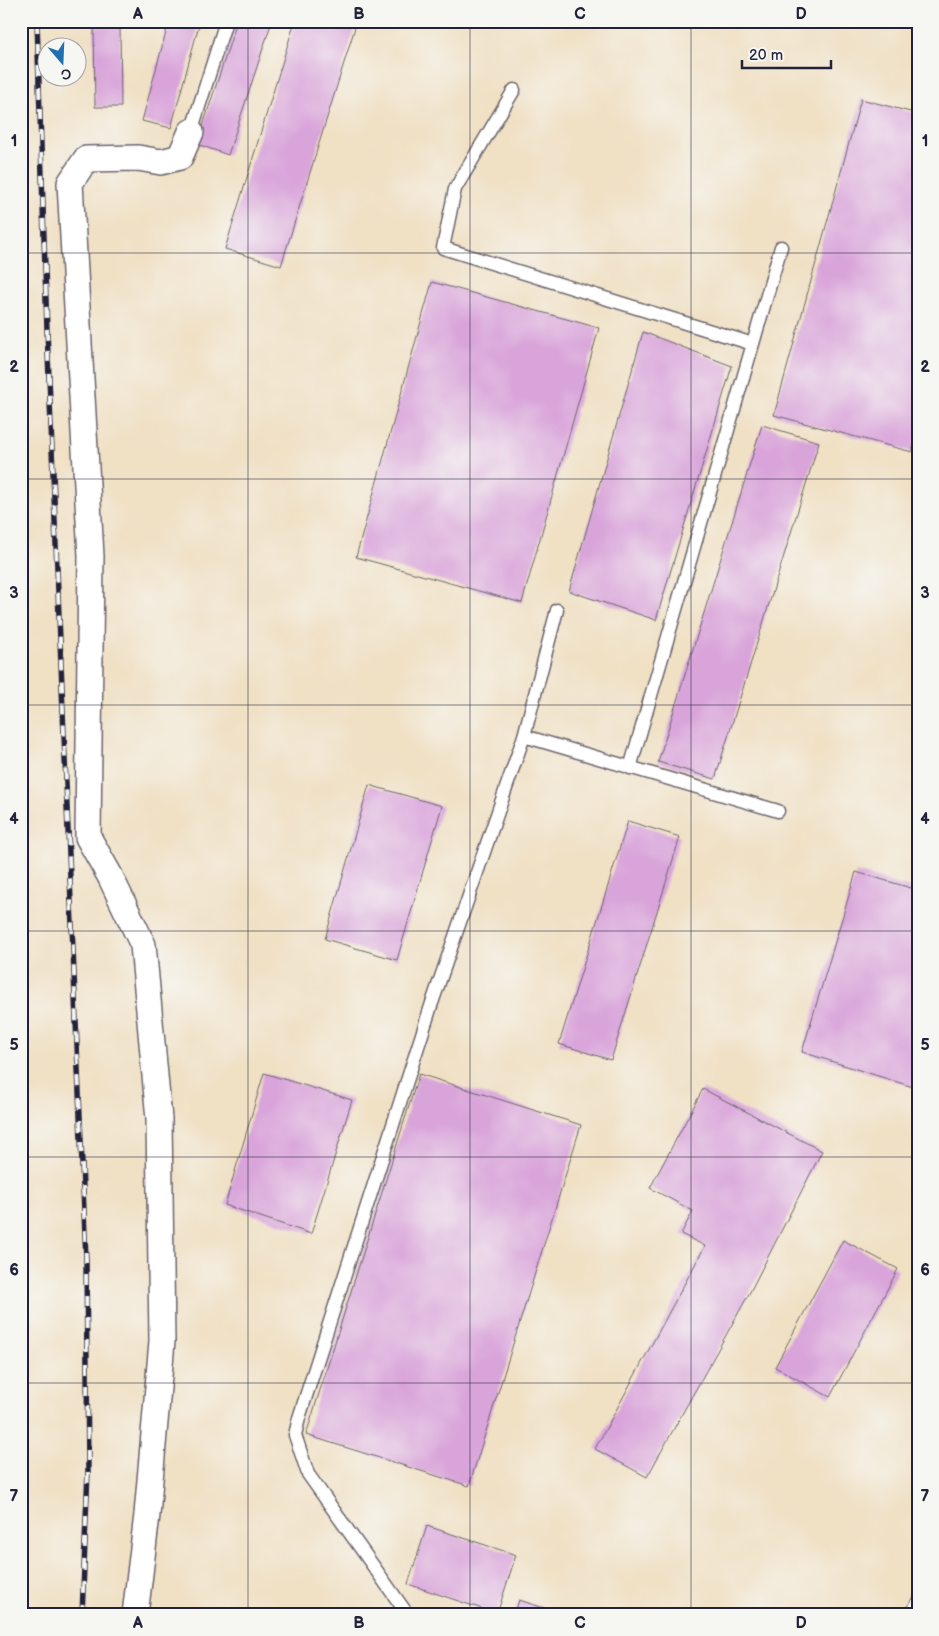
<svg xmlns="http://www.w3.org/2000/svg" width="939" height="1636" font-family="'Balsamiq Sans',sans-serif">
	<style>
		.building { fill: #d9a4da }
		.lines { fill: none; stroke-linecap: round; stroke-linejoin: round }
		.service-casing { stroke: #6a646b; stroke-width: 15 }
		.minor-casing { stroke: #6a646b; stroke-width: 28 }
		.service { stroke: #fff; stroke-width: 12 }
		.minor { stroke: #fff; stroke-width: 25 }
		.rail-casing { stroke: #22223b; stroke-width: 5.5 }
		.rail { stroke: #f6f6f2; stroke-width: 4; stroke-dasharray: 11; stroke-linecap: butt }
		.grid { fill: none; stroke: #22223b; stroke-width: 1; stroke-opacity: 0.55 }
		.neatline { fill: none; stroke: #22223b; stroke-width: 2 }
		.grid-label { font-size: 16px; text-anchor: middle; font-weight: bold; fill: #22223b }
	</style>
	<rect width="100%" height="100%" fill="#f6f6f2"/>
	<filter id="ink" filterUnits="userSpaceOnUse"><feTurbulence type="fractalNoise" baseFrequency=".02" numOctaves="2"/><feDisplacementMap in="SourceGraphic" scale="10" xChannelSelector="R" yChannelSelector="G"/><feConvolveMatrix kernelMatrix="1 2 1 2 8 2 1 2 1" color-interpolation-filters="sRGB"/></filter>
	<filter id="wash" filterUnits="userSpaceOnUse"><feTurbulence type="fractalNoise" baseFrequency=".0096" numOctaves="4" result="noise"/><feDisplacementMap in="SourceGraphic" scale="20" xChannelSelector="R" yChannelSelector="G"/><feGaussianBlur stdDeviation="1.12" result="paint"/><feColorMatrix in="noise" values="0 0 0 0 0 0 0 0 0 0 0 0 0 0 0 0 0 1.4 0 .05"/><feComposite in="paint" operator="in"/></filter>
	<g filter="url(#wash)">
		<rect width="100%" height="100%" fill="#f0e0c4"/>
		<g id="blocks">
			<path class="building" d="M169 21H200L171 128 142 121Z
				M237 21H272L228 155 197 144Z
				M295 21H357L281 266 225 249Z
				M94 26H120L121 107H95Z
				M861 99 918 114V430L912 452 774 415Z
				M432 282 599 328 522 603 356 557Z
				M643 332 732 366 656 620 569 591Z
				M762 425 819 442 715 779 658 762Z
				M369 785 442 806 397 960 325 939Z
				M628 821 680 837 611 1060 559 1044Z
				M856 872 918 890V1071L913 1087 802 1052Z
				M264 1073 352 1100 311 1234 225 1205Z
				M419 1074 581 1125 469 1486 306 1435Z
				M703 1089 822 1151 750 1292 647 1477 595 1449 705 1246 681 1234 693 1211 650 1188Z
				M843 1240 898 1269 830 1397 775 1367Z
				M427 1526 516 1555 497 1614 408 1584Z
				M519 1600 544 1608 542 1615H514Z"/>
		</g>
	</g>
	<g filter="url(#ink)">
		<use href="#blocks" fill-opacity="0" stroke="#6a646b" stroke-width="1"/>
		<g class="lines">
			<defs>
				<path id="service" d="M514 90 455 189 443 248 753 344
					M191 132 226 21
					M524 736 778 811
					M630 768 781 247
					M408 1615 308 1474 295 1435 299 1418 431 1006 524 736 557 610
					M911 1615 918 1602"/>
				<path id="minor" d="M135 1615 147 1515 162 1341 159 1119 143 945 110 876 88 837 91 556 70 183 86 159 138 158 161 162 180 157 191 132"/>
			</defs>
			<use href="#service" class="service-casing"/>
			<use href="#minor" class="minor-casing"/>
			<use href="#service" class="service"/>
			<use href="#minor" class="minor"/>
			<defs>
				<path id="rail" d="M37 21 47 330 86 1259 88 1471 82 1615"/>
			</defs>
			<use href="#rail" class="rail-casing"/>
			<use href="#rail" class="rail"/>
		</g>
	</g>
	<path class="grid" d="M248 21V1615M470 21V1615M691 21V1615M21 253H918M21 479H918M21 705H918M21 931H918M21 1157H918M21 1383H918"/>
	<rect width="939" height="1636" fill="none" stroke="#f6f6f2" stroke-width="55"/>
	<g transform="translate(62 62) rotate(161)"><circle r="24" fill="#f6f6f2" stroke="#a1a1a9"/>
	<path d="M0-4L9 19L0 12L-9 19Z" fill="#1f6fb2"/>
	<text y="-8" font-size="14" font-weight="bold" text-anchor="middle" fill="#22223b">С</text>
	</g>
	<path d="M742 60v8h89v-8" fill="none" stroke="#22223b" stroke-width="2.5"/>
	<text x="749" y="60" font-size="15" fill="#22223b" stroke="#f6f6f2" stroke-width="4" paint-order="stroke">20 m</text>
	<rect x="28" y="28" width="884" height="1580" class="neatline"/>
	<g class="grid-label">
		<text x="138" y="19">A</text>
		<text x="359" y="19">B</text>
		<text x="580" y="19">C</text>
		<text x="801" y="19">D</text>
		<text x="14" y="146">1</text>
		<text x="925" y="146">1</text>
		<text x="14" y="372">2</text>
		<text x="925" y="372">2</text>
		<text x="14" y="598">3</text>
		<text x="925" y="598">3</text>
		<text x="14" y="824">4</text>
		<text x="925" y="824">4</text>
		<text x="14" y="1050">5</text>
		<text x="925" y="1050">5</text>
		<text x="14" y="1275">6</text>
		<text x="925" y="1275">6</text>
		<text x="14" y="1501">7</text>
		<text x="925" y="1501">7</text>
		<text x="138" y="1628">A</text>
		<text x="359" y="1628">B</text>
		<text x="580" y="1628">C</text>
		<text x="801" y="1628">D</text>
	</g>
</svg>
